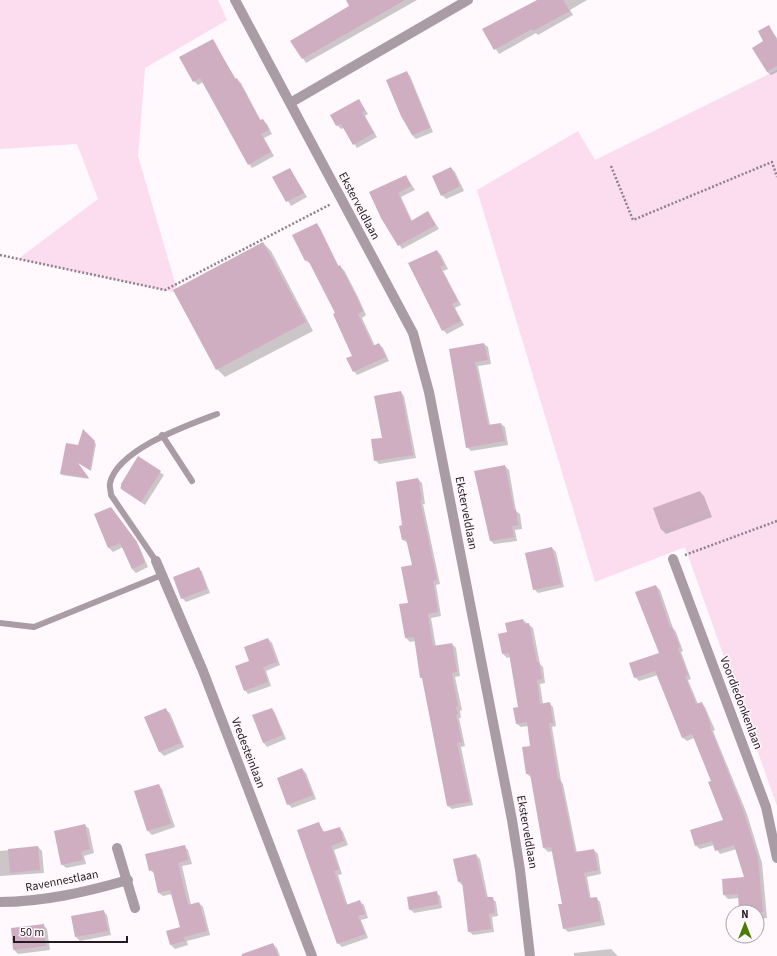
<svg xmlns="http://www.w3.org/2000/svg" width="777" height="956" font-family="'Source Sans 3',sans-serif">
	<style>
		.green { fill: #fcdcef }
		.shadow { fill: #0003 }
		.building { fill: #cfaec2 }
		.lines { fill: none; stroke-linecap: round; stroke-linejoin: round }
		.path { stroke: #8c8288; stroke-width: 2.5; stroke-dasharray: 2 2; stroke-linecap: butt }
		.lane { stroke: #aa9ca5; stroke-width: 6 }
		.street { stroke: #aa9ca5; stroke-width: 10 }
		.labels { text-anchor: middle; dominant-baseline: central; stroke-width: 3; stroke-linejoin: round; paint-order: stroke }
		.street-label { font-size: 12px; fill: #261a22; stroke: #fff8fc }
	</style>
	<rect width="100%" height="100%" fill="#fff8fc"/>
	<path class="green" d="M0 0H218L227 20 145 68 138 156 178 293 18 259 98 199 77 144 0 149Z
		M777 70V806L685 547 595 582 477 190 578 131 595 160Z"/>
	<path class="shadow" d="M347 0H417L306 63 292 41 350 6Z
		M539 0H587L570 10 573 15 538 35 536 33 499 54 484 30Z
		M768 26 777 38V72L771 75 767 72 765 41Z
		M212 40 236 79 241 83 261 121 263 120 267 124 272 134 264 138 274 156 252 168 249 164 203 82 198 85 194 81Z
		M406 72 410 76 433 132 416 139 412 135Z
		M359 100 368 114 365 116 377 137 357 148 344 128 341 129 337 125Z
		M451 168 455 172 464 191 446 199 442 195Z
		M290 169 307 197 291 206 274 178Z
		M406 176 415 190 401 197 412 221 428 213 439 229 402 249 382 217Z
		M316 224 320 228 339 267 344 270 358 297 366 315 362 318 375 346 379 344 383 348 389 361 357 375 354 371V356L337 313 311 264 306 261Z
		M263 243 271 251 313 331 225 377 217 369Z
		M437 251 441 255 448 269 443 271 461 305 455 308 464 325 447 334 443 330 410 264Z
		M484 344 488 347 491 364 478 366 490 425 501 424 505 427 508 445 471 451 467 447 451 350Z
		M401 392 404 396 416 458 379 464 375 460Z
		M83 431 96 444 91 471 77 462 89 479 62 475 61 474 79 446Z
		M138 458 164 475 145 505 120 488Z
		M505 466 509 470 516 511 520 514 522 529 515 530 517 541 494 544 491 541Z
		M418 479 422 483 425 504H423L440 584 436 585 441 616 431 618 436 647 452 644 456 648 460 676 455 677 462 710 460 711 461 718H459L465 746 461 747 473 805 452 809 448 806 415 641 410 642 406 638 401 605 409 604 414 566 408 543 403 540 400 527 404 526Z
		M700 492 704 496 712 517 666 534 662 530 654 509Z
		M114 512 139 546 148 567 136 573 132 569 123 547 113 552 109 548 95 515Z
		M552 548 556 552 564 587 538 593 534 589Z
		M199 568 202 572 210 593 186 602 182 598Z
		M656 586 660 590 673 628 676 632 683 651 681 652 691 679 688 680 698 704 701 703 705 707 715 730 713 731 747 814 762 863 767 918 757 919V912H740L739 898 728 899 724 895 745 877 737 849 720 854 714 845 700 849 696 846 725 821 712 781 694 738 687 741 683 738 658 675 639 681 635 677 660 654Z
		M523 620 533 628 540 664 543 667 545 683 540 684 543 704 549 703 553 707 556 726 552 727 561 781 563 784 577 853 594 850 598 854 601 874 587 877 591 899 596 898 600 902 605 925 568 932 564 928 563 904 553 851 548 852 544 848 532 778 527 774 531 747 528 726 521 727 517 724 519 708 510 657 507 658 503 654 508 633Z
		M268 639 272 643 280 665 266 671 271 686 248 694 245 690 251 662Z
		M272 709 275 713 286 739 267 747 264 743 253 716Z
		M166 710 170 713 184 747 164 756 160 752 146 718Z
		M302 769 306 773 316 799 292 808 288 804Z
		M159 785 162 789 175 827 152 835 148 831 135 792Z
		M319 824 325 833 339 828 343 832 348 845 334 850 342 874 338 875 348 906 360 902 364 905 368 918 361 920 368 938 342 947 338 943Z
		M85 825 89 829 94 853 84 856 86 864 66 868 62 864Z
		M184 846 188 850 192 864 182 866 191 905 199 903 203 907 210 935 187 941 188 945 175 949 171 945 181 928 172 894 163 896 159 893 155 874 150 870Z
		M38 847 42 851 44 873 0 876V851Z
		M476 855 480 859 488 898H492L496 902 498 916 492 917 494 932 473 935 469 931 463 886 459 882Z
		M436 892 440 896 442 908 414 913 410 909Z
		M103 911 107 915 111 935 80 941 76 937Z
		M43 925 47 929 50 950 18 954 14 950Z
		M273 944 277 948 280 956H240Z
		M611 949 618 956H574V953Z"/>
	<path class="building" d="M346 0H405L302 59 290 41 349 6Z
		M537 0H563L570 11 533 31 532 29 494 50 482 29Z
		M769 25 777 40V66L767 72 752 48 763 41 758 31Z
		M213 39 235 79 237 78 260 120 263 119 269 130 261 134 271 152 248 165 200 78 193 82 179 57Z
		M407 71 430 128 412 135 401 116 386 80Z
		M359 99 365 110 362 112 374 133 353 145 341 124 336 126 330 115Z
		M451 167 460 186 441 196 432 176Z
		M290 168 304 193 286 202 272 177Z
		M406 175 411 186 398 193 411 221 428 211 436 225 398 246 381 218 369 192Z
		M317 223 338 266 340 265 354 292 363 311 358 314 373 346 379 343 386 357 353 372 346 358 352 356 333 314 335 313 308 260 305 261 292 235Z
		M263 242 306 322 216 370 173 290Z
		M437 250 444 265 440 267 458 301 452 304 461 321 442 331 408 263Z
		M484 343 488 360 475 362 488 425 501 423 505 441 466 448 449 349Z
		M401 391 413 455 374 461 371 439 382 438 374 396Z
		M83 429 95 441 90 470 78 463 89 478 60 474 66 443 78 445Z
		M138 456 161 471 141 502 121 489V484Z
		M505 465 514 510 516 509 518 525 512 526 514 537 490 541 474 471Z
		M418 478 422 500H420L437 580 433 581 438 612 428 614 433 646 452 643 457 672 452 673 458 707H456L458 714 456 715 462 742 457 743 470 802 447 806 422 678H420L414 637 405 638 399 604 408 603 401 567 412 565 406 539 402 540 399 526 402 525 396 482Z
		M700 491 709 513 661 530 653 508Z
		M111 507 137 542 145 563 132 569 120 543 108 548 94 514Z
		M552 547 561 584 533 590 525 553Z
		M199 567 207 589 181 599 173 577Z
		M656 585 670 627H672L680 647 678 648 688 675 685 676 696 704 702 702 711 726 710 727 743 810 758 858 763 912H739L738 894 723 895 722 879 744 877 734 845 715 851 712 841 695 846 690 830 723 820 708 782 711 781 692 734 682 738 655 671 634 678 629 663 659 653 635 592Z
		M523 619 524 624 529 623 537 662H539L542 679 537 680 540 704 550 702 553 723H549L558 779H560L575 852 594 849 598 870 584 873 589 898 597 897 601 921 563 929 558 904H562L551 847 543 848 530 774H526L522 747 530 746 527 722 516 724 513 708 518 707 509 653 502 654 498 634 507 632 505 623Z
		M268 638 277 662 263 667 268 682 244 691 235 666 249 661 244 647Z
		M166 708 181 743 159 752 144 717Z
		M272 708 283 735 263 743 252 715Z
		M302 768 313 795 287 805 277 778Z
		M159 784 171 824 147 831 134 791Z
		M319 822 323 832 340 827 344 841 331 846 339 870 334 871 346 905 360 900 365 914 358 916 365 934 337 944 297 830Z
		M85 824 90 849 81 852 83 860 61 865 54 831Z
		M185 845 188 860 178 863 188 905 199 902 207 931 184 937 185 941 170 945 166 931 180 927 170 890 158 893 153 870 149 871 145 854Z
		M38 846 40 870 10 873 8 849Z
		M476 854 486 897H493L495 913 489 914 491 929 468 932 462 881 458 882 453 859Z
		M437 891 439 904 409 910 407 897Z
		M104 910 108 931 75 937 71 916Z
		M44 924 46 946 13 950 11 928Z
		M273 943 278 956H242V954Z"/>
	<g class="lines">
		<path class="path" d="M611 166 633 220 772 162 777 177
			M0 255 165 290 331 204
			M685 555 777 521"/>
		<path class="lane" d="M162 435 192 481
			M156 561 111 495C111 491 109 486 110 483 118 449 188 425 217 414
			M0 623 34 627 162 575"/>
		<path class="street" d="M235 0 413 333 429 392 512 820 520 870 530 956
			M290 103 468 0
			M673 559 766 807 777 858
			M156 561 203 671 312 956
			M117 848 135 908
			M0 902C43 902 86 892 128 880"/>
	</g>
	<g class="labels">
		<g class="street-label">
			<text transform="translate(359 206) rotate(62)">Eksterveldlaan</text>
			<text transform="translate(466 513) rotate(79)">Eksterveldlaan</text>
			<text transform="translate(741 703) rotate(69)">Voordiedonkenlaan</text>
			<text transform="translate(248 753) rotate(69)">Vredesteinlaan</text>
			<text transform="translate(527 832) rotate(80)">Eksterveldlaan</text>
			<text transform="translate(62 881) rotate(-11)">Ravennestlaan</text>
		</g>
	</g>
	<g transform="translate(745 924)"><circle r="19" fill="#fff8fc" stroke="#a89fa5"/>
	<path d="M0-3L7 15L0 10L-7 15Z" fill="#4d7b00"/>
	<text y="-6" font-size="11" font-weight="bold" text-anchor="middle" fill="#261a22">N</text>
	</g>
	<path d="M14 936v6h113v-6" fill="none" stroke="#261a22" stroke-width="2"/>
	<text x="20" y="936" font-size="12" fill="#261a22" stroke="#fff8fc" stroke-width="3" paint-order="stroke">50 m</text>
</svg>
